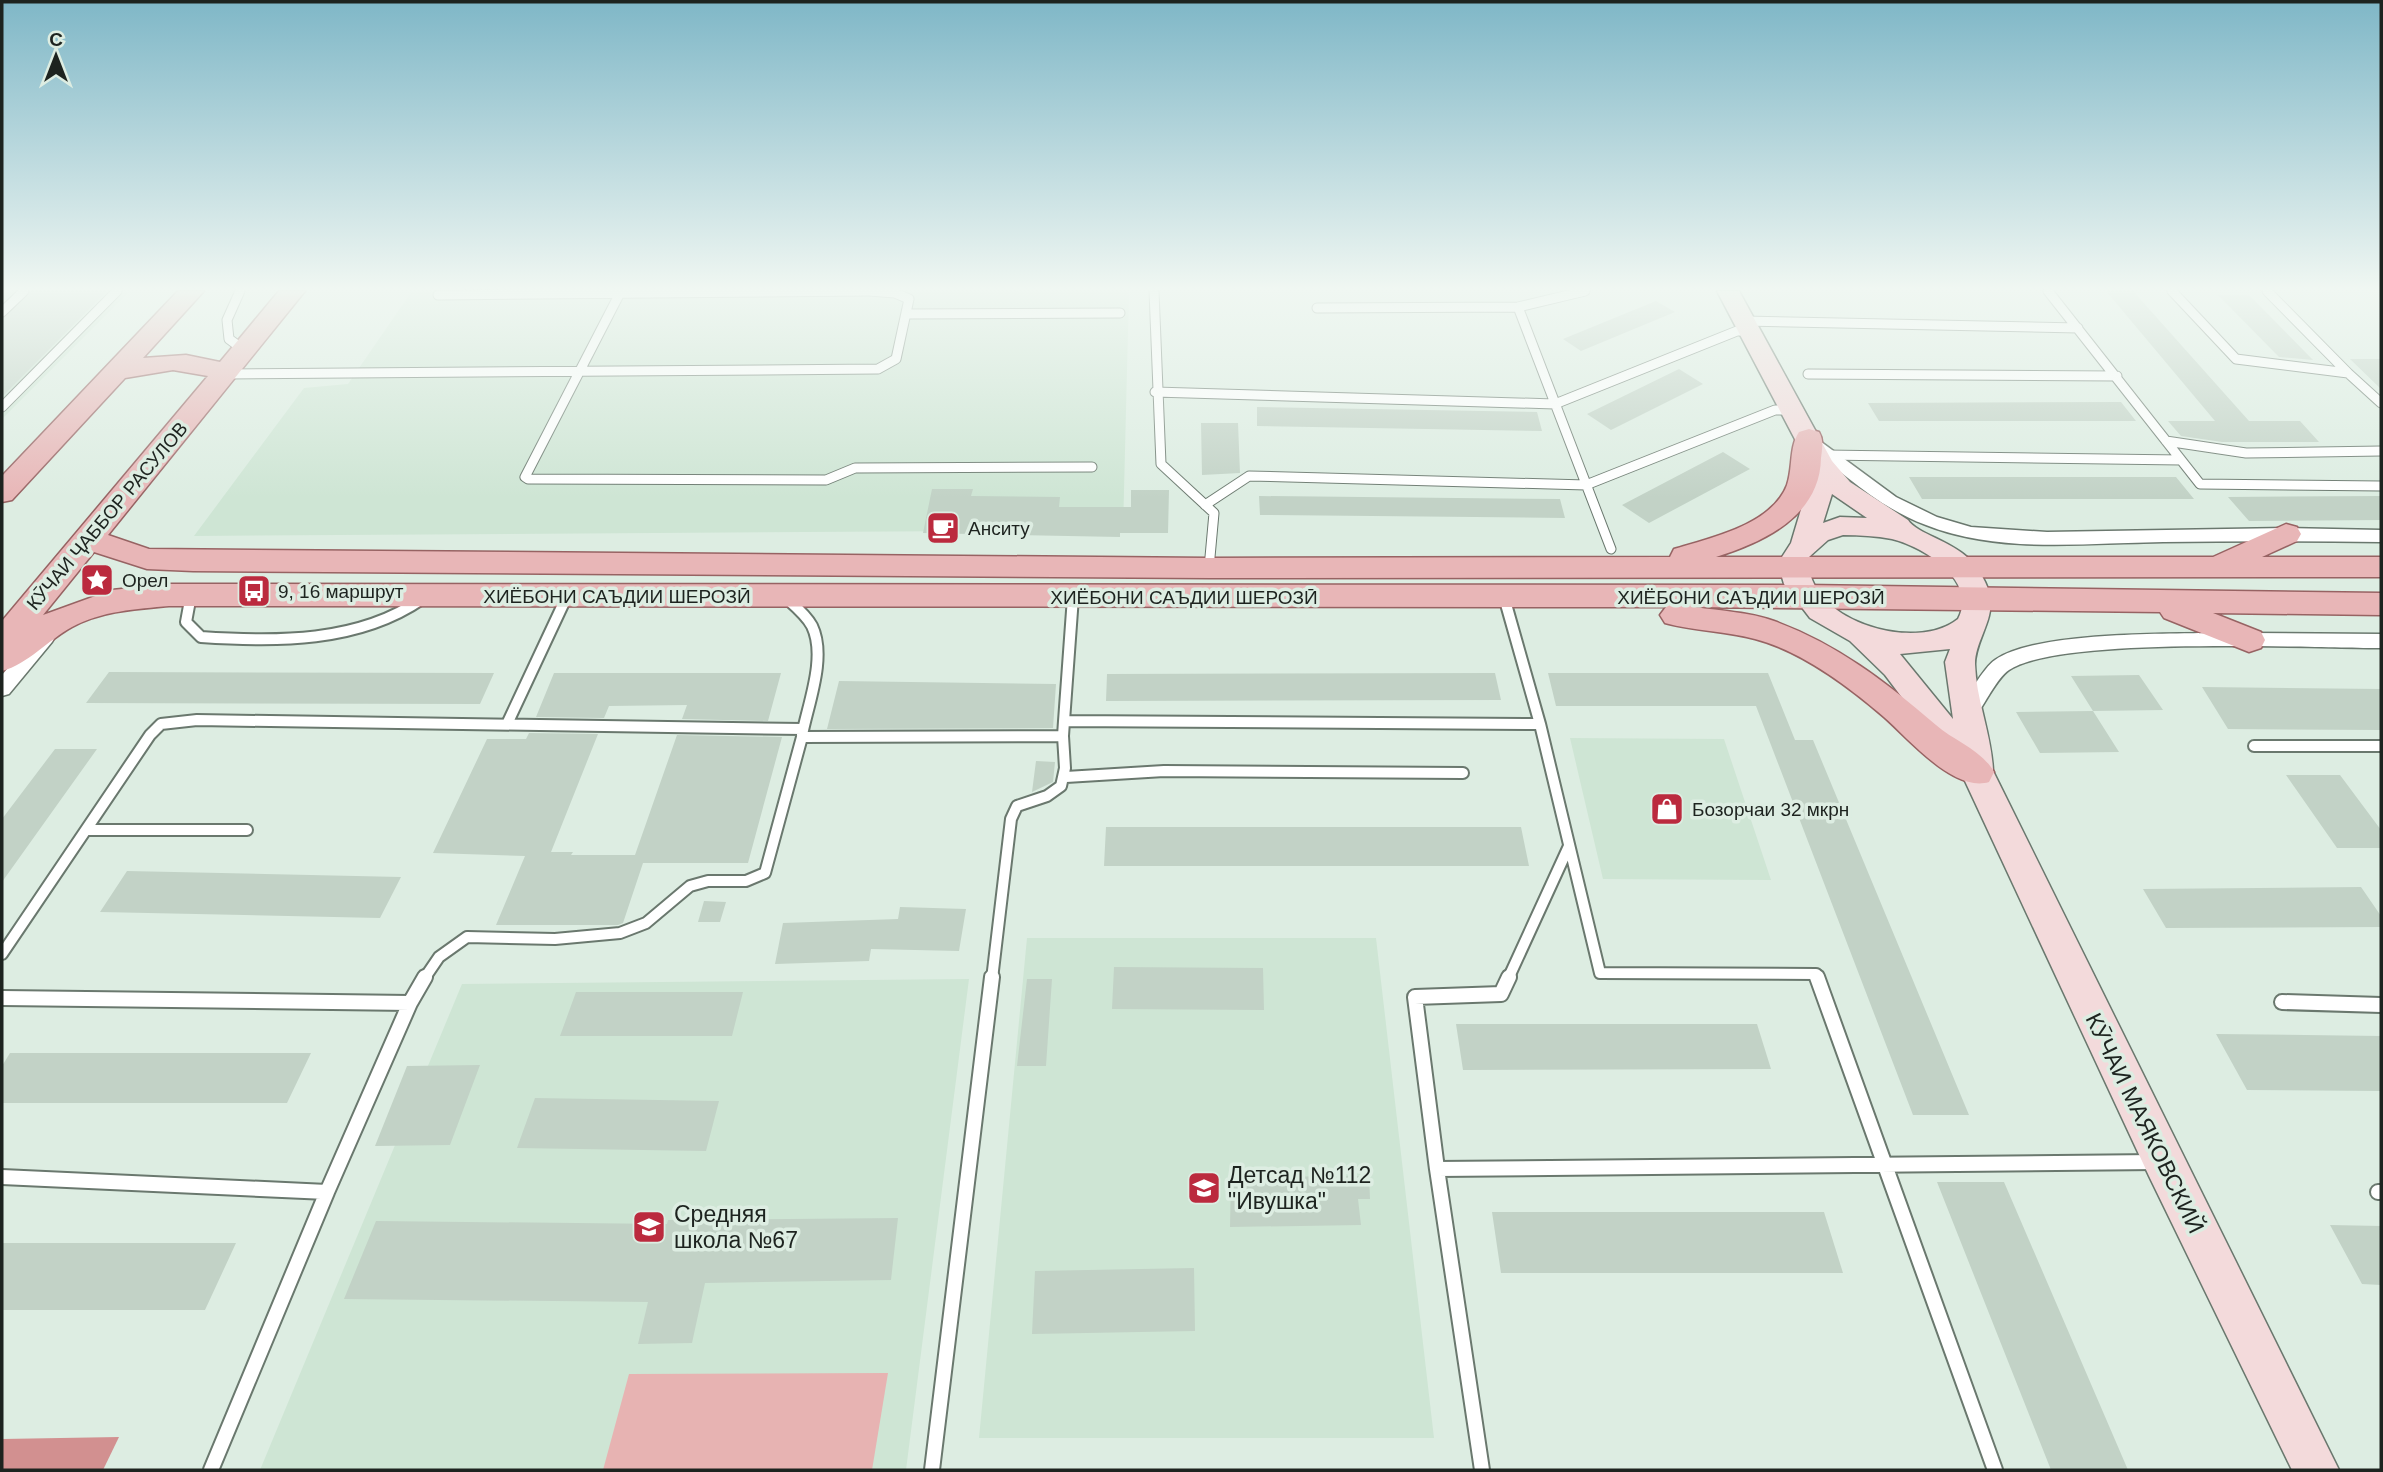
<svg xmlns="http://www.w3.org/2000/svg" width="2383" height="1472" font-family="Helvetica,sans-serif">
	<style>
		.built { fill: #cee5d4 }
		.green { fill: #e7b3b2 }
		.forest { fill: #d29090 }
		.building { fill: #c2d2c6 }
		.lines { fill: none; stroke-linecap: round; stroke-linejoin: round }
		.lane-far2-casing { stroke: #6a786e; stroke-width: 11 }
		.lane-far1-casing { stroke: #6a786e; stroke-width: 14 }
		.lane-casing { stroke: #6a786e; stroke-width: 18 }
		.street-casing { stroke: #6a786e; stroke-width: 3 }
		.secondary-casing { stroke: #6a786e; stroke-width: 3 }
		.primary-casing { stroke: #976363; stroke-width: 3 }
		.lane-far2 { stroke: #fff; stroke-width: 9 }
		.lane-far1 { stroke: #fff; stroke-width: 10 }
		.lane { stroke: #fff; stroke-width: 14 }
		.street { fill: #fff; fill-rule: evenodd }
		.secondary { fill: #f3dadb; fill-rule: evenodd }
		.primary { fill: #e8b6b7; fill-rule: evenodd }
		.labels { text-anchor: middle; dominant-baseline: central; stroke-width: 7; stroke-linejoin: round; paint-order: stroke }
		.street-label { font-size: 19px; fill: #1d231f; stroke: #ddede2 }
		.poi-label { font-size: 19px; fill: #1d231f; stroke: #ddede2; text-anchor: start }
		.near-street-label { font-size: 23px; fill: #1d231f; stroke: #ddede2 }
		.near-poi-label { font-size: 23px; fill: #1d231f; stroke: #ddede2; text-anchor: start }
	</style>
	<rect width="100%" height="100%" fill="#ddede2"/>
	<path class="built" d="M2 291H130L2 419Z
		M412 291H1129L1123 530 194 536 304 388 348 384Z
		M1570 738 1724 739 1771 880 1603 879Z
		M1027 938H1376L1434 1438H979Z
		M969 979 906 1470H260L462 984Z"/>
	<path class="green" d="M888 1373 872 1470H603L629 1374Z"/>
	<path class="forest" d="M119 1437 103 1470H2V1439Z"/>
	<path class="building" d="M31 291H107L2 397V319Z
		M2106 291H2133L2249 421H2300L2319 442H2222L2181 436 2168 421H2215Z
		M2218 295H2249L2313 360 2279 357Z
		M1656 301 1675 312 1581 351 1563 339Z
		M2350 359H2381V389Z
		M1679 369 1703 384 1611 430 1587 414Z
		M2121 402 2136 421H1879L1868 403Z
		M1257 407 1537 412 1542 431 1257 426Z
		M1201 423H1238L1240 473 1202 475Z
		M1723 452 1750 469 1649 523 1622 505Z
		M1909 477H2176L2194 499H1922Z
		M932 489H973L971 496 1060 497 1059 507H1131V490H1169L1168 533H1120V537L923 533Z
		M1259 496 1560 499 1565 518 1260 515Z
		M2381 496V520L2249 521 2228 497Z
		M109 672 494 673 480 704 86 703Z
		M554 673H781L768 721 682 719 687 705 609 706 604 718 536 717Z
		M1495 673 1501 700 1106 701 1107 674Z
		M1548 673H1768L1795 740H1813L1969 1115H1913L1756 706H1556Z
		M2139 675 2163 710 2093 711 2071 676Z
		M839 681 1056 684 1053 728 827 729Z
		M2202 687 2381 689V730L2228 729Z
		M2093 711 2119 752 2040 753 2016 712Z
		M529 733 598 734 551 852H573L571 855H635L677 735 782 737 748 863H643L623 923 618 925H496L525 856 433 853 487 739H526Z
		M55 749H97L2 882V819Z
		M1036 761 1055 762 1053 782 1032 792Z
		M2286 775H2340L2381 830V848H2337Z
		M1106 827H1521L1529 866H1104Z
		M127 871 401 877 380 918 100 912Z
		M2361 887 2381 916V927L2166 928 2143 889Z
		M704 901 726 902 720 922H698Z
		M900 907 966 909 959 951 871 949 869 961 775 964 783 923 898 919Z
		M1114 967 1263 968 1264 1010 1112 1009Z
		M1027 979H1052L1046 1066H1017Z
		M576 992H743L732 1036H560Z
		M1456 1024H1757L1771 1069 1463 1070Z
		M2216 1034 2381 1036V1091L2247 1090Z
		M10 1053H311L287 1103H2V1066Z
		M480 1065 450 1145 375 1146 407 1066Z
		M535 1098 719 1101 706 1151 517 1148Z
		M1369 1176 1370 1199H1358L1361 1225 1230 1227 1231 1177Z
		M1937 1182H2004L2128 1470H2051Z
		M1492 1212H1824L1843 1273H1501Z
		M898 1218 891 1280 705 1283 692 1343 638 1344 648 1302 344 1299 376 1221 667 1224 668 1220Z
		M2330 1225 2381 1226V1285L2362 1284Z
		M2 1243H236L205 1310H2Z
		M1194 1268 1195 1331 1032 1334 1035 1271Z"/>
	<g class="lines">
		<defs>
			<path id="lane-far2" d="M240 291 227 320 229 339 244 350
				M1154 291 1161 464 1214 513 1209 568
				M2048 291 2200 484 2381 486
				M2172 291 2236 359 2348 373 2381 403
				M2267 291 2348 373
				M620 293 525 477 528 479 826 480 855 468 1092 467
				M438 295 868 291
				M1518 307 1611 549
				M1317 308 1518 307 1585 291
				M2 312 24 291
				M906 314 1120 313
				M1743 321 2078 328
				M227 374 878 369 896 359 909 299 895 293 869 291
				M1808 374 2117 376
				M1155 392 1555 404 1737 331H1747
				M2 407 117 291
				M2166 441 2246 453 2381 451
				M1826 455 2181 460
				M1205 505 1249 476 1586 485 1775 410H1792"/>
			<path id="lane-far1" d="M191 595 186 622 201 637C276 642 358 643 422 599
				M1504 597 1540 724 1600 973 1816 974 1818 979
				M786 598C795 606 806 615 812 626 827 657 808 704 802 735
				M1064 721 1073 597
				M508 722 567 596
				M2254 746H2381
				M1066 777 1164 771 1463 773
				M86 830H247
				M2 954 150 735 161 724 197 720 803 729
				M424 979 439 957 467 937 555 939 620 933 646 923 690 886 708 881H746L765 873 802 737 1063 736 1064 721 1540 724
				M992 979 1011 819 1017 806 1047 796 1061 786 1065 768 1063 736
				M1508 979 1569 846"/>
			<path id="lane" d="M1509 977 1501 994 1415 997 1437 1169 2156 1162
				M1817 977 1995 1470
				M2 998 410 1003 327 1192 2 1177
				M2282 1002 2381 1005
				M410 1003 425 977
				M1437 1169 1482 1470
				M2378 1192H2381
				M211 1470 327 1192
				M932 1470 992 977"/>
			<path id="street" d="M1809 433 1896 497 1937 517 1971 527 2047 532 2286 528 2381 530V542C2308 541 2236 541 2163 542 2085 543 1999 554 1926 525 1879 508 1842 472 1803 442L1801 438Z
				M45 630 52 632 55 637 52 642 9 694 2 696V675L38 632Z
				M2249 633 2381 634V648C2310 648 2059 636 2009 670 1996 679 1985 704 1975 717H1961L1958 712C1965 700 1984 667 1995 660 2039 629 2192 634 2249 633Z"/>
			<path id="secondary" d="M1717 291H1739L1832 461 1850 482 1908 520C1916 533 1953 542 1969 559 1979 569 1988 584 1990 597 1994 621 1975 641 1975 664 1976 700 1992 736 1993 771L2339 1470H2292L2149 1176 1965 781 1885 675 1850 641 1810 618 1784 584 1780 570 1782 557 1791 543 1808 486V464ZM1832 494 1867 518 1840 517 1823 523ZM1843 535C1859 535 1876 536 1892 539 1924 547 1978 580 1958 619 1915 654 1803 620 1809 557L1828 540ZM1950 649 1945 662 1953 719 1900 654Z"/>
			<path id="primary" d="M178 291H204L143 358 186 355 220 362 279 291H305L108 535 149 549 1209 558 1670 557 1674 549C1710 538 1772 525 1787 485 1793 468 1789 447 1799 432L1809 429 1819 432C1824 440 1822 449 1821 458 1820 516 1764 542 1716 557H2213L2286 524 2297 527 2301 534 2297 541 2262 557H2381V577L1209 578 193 571 147 569 94 552 43 615 112 590 169 584 1805 585 2381 593V615L2213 613 2261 632 2265 640 2261 648 2249 652 2164 618 2160 612 1695 607C1721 611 1750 612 1774 621 1837 644 1886 682 1936 725 1954 741 1982 750 1994 772L1989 782C1954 793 1908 738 1884 717 1848 686 1801 651 1755 639 1725 631 1694 631 1665 623L1660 615 1666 607 169 606C137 609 101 611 72 627 48 640 28 664 2 671V621L208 376 173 370 125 378 12 500 2 502V476Z"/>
		</defs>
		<use href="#lane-far2" class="lane-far2-casing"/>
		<use href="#lane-far1" class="lane-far1-casing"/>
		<use href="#lane" class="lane-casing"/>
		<use href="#street" class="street-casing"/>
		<use href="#secondary" class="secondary-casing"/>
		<use href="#primary" class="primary-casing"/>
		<use href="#lane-far2" class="lane-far2"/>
		<use href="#lane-far1" class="lane-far1"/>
		<use href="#lane" class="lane"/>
		<use href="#street" class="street"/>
		<use href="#secondary" class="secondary"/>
		<use href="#primary" class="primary"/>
	</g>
	<linearGradient id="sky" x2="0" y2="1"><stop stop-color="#7fb7c7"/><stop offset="0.58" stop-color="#f0f7f2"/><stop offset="1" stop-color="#f0f7f2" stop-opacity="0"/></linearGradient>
	<rect width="2383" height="498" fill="url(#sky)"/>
	<defs>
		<symbol id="cafe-square" viewBox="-11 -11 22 22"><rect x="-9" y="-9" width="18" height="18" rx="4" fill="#bb2a3e" stroke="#ddede2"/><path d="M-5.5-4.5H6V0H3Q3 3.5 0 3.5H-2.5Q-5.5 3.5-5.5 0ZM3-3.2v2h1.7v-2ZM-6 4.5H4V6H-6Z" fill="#fff"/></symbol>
		<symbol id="sight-square" viewBox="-11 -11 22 22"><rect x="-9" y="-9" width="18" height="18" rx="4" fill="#bb2a3e" stroke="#ddede2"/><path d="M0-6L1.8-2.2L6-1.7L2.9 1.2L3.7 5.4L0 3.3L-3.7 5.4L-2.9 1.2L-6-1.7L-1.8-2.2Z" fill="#fff"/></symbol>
		<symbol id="bus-square" viewBox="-11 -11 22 22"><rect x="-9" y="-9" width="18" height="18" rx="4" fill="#bb2a3e" stroke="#ddede2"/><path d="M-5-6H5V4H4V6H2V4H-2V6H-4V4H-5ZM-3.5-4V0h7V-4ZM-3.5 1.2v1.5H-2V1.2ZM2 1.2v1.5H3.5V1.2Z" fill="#fff"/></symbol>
		<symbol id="shop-square" viewBox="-11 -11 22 22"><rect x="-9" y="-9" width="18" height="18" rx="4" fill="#bb2a3e" stroke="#ddede2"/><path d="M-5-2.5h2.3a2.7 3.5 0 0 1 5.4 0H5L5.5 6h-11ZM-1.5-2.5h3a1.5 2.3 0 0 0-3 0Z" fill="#fff"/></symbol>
		<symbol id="school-square" viewBox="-11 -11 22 22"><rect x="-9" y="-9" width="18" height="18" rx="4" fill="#bb2a3e" stroke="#ddede2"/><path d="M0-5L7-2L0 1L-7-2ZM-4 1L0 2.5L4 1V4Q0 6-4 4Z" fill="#fff"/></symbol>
	</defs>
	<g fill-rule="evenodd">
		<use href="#cafe-square" x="924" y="509" width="38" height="38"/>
		<use href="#sight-square" x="78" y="561" width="38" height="38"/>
		<use href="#bus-square" x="235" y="572" width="38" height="38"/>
		<use href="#shop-square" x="1648" y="790" width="38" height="38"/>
		<use href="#school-square" x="1185" y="1169" width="38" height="38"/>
		<use href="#school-square" x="630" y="1208" width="38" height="38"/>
	</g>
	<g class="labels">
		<g class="street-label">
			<text transform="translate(107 516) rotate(-50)">КӮЧАИ ҶАББОР РАСУЛОВ</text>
			<text x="617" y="596">ХИЁБОНИ САЪДИИ ШЕРОЗӢ</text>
			<text x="1184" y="597">ХИЁБОНИ САЪДИИ ШЕРОЗӢ</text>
			<text x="1751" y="597">ХИЁБОНИ САЪДИИ ШЕРОЗӢ</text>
		</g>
		<g class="poi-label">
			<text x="968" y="528">Анситу</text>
			<text x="122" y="580">Орел</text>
			<text x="278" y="591">9, 16 маршрут</text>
			<text x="1692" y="809">Бозорчаи 32 мкрн</text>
		</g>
		<g class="near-street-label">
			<text transform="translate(2145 1123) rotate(64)">КӮЧАИ МАЯКОВСКИЙ</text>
		</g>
		<g class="near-poi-label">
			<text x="1228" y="1175">Детсад №112<tspan x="1228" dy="26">"Ивушка"</tspan></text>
			<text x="674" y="1214">Средняя<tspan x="674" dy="26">школа №67</tspan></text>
		</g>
	</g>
	<rect width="2383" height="1472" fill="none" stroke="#1d231f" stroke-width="7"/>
	<g transform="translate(56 56)" stroke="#ddede2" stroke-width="5" paint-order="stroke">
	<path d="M0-5L12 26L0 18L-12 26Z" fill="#1d231f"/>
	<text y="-10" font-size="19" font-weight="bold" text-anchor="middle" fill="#1d231f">С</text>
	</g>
</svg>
